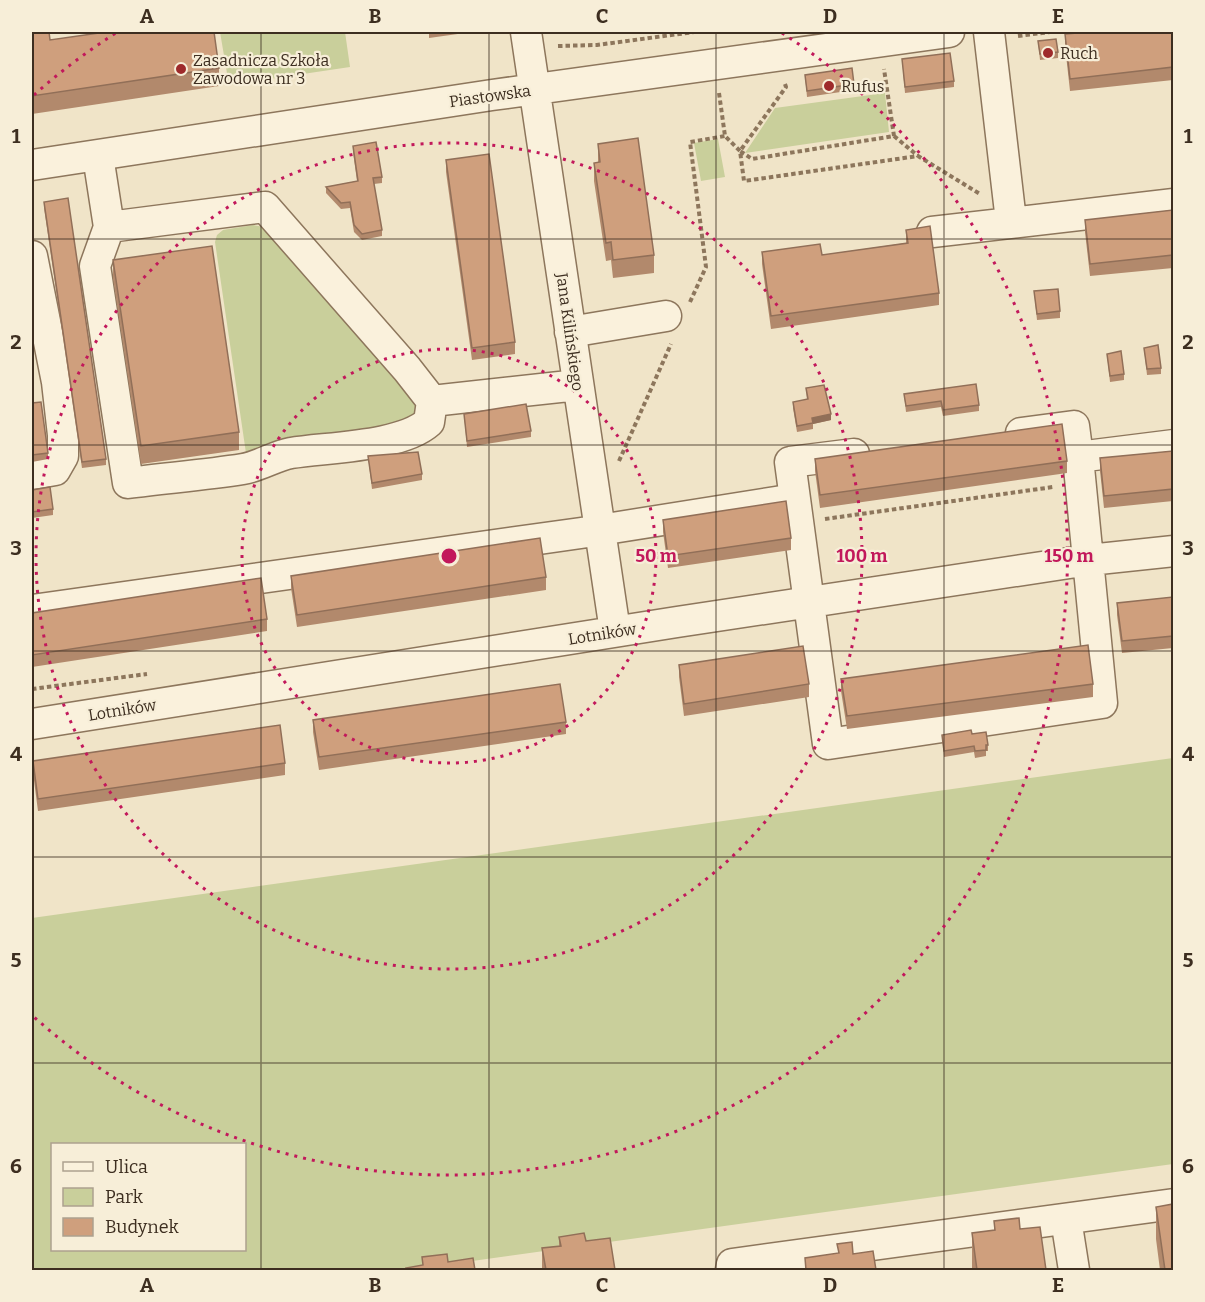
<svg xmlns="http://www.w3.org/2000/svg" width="1205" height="1302" font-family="Bitter,serif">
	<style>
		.green { fill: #c9cf9b; fill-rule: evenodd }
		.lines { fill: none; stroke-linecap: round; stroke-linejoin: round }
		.minor-casing { stroke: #8d765c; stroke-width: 33 }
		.path { stroke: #8d765c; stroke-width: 4; stroke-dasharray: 4.5 3; stroke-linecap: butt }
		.minor { stroke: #faf1dc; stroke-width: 30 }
		.wall { fill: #b2896c }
		.shaded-wall { fill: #916f58 }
		.building { fill: #cf9f7d; stroke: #916f58; stroke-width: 1.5 }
		.grid { fill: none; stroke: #3d2e20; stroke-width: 1.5; stroke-opacity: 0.55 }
		.ring { fill: none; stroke: #c2185b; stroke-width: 3; stroke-dasharray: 3 6 }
		.poi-dot { fill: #9e2a2b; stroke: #f7eed8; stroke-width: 2 }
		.labels { text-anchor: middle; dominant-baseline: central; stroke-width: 4.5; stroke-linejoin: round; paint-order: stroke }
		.poi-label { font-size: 16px; fill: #3d2e20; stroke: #f7eed8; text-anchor: start }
		.street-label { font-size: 16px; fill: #3d2e20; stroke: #f7eed8 }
		.centre { fill: #c2185b; stroke: #f7eed8; stroke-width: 3 }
		.ring-label { font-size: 18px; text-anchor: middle; font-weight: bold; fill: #c2185b; stroke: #f7eed8; stroke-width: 4.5; stroke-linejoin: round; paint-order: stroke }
		.neatline { fill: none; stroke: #3d2e20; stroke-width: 2 }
		.grid-label { font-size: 20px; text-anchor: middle; font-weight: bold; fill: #3d2e20 }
	</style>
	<rect width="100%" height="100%" fill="#f0e4c8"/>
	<path class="green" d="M220 32H345L350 67 229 85Z
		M885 93 889 132 745 153 775 108Z
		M718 139 725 177 701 181 694 143Z
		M253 225 264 227 411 394 415 406 414 418 247 460 215 242 217 235 223 230Z
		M1173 758V1164L407 1270H32V918ZM52 1144H244V1250H52Z"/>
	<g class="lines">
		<defs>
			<path id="minor" d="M526 32 615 631
				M989 32 1011 221
				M98 156 109 227 95 266 128 483C166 478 205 475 243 469 260 466 275 456 291 453 329 447 401 447 429 422L432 401
				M32 165 492 95 949 32
				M109 227 265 207 407 369 432 401 578 385
				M932 232 1174 204
				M32 256 57 382 63 435V456L55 470 32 474
				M570 332 666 316
				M1021 433 1074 426 1078 457
				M795 499 790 462 854 454
				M32 610 581 533 795 499 828 744 1102 703 1078 457 1174 445
				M32 724 677 622 1089 560 1174 551
				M1066 1219 1074 1270
				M731 1270 732 1264 1174 1204"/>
		</defs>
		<use href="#minor" class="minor-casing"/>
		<path class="path" d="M1018 36 1050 32
			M558 46 597 45 694 32
			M785 84 786 87 740 151 752 159 894 136 884 69
			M719 93 725 136 740 151 744 181 918 156 980 194
			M894 136 918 156
			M690 302 706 267 690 142 725 136
			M619 461 671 344
			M825 519 1053 487
			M32 689 147 674"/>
		<use href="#minor" class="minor"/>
	</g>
	<path class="wall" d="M32 32 50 40 219 68V86L32 114Z
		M429 32H472L429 38Z
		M1173 32V80L1070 91 1065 46V34Z
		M1038 41 1058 52V58L1040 60Z
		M902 59 954 81V87L905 93Z
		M805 75 854 84V90L807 97Z
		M598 144 654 255V273L613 278 611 260 606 261 594 181V163H598Z
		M353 146 382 177V183L374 184 382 230V236L362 240 354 232 350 208 341 209 326 193V187L357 181 353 152Z
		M446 160 515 342V354L472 360 446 172Z
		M44 202 106 459V465L82 468 44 208Z
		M1173 210V268L1090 276 1085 232V220Z
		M906 230 939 293V305L771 329 762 264V252L822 255 906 243Z
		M113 260 239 432V450L141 464 113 278Z
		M1034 291 1060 311V318L1037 320Z
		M1144 348 1161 368V374L1147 375Z
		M1107 354 1124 374V380L1110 382Z
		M806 388 831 420 813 424V429L797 432 793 408V402L807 400Z
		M904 394 979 405V411L943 416 941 407 906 412Z
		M32 403 48 453V459L32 462Z
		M464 414 531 431V437L467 447Z
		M1173 451V501L1104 508 1100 471V458Z
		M368 456 422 474V480L372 489Z
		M815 459 1067 461V473L820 508 815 471Z
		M32 490 53 509V515L32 518Z
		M663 520 791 538V550L668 568 663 532Z
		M291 576 546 577V590L297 627 291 588Z
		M1173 597V648L1122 653 1117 615V603Z
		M32 613 267 619V631L32 667Z
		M679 665 809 684V697L684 716 679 677Z
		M841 679 1093 684V697L847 729 841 691Z
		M313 720 566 722V734L319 770 313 732Z
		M972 734 988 745V751H986V756L975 758 974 752 944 757 942 735Z
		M33 761 285 763V775L38 811 33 773Z
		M1156 1207 1173 1270H1160L1156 1239Z
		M994 1221 1020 1229 1046 1270H972V1233L994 1230Z
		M559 1237 586 1241 615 1270H542V1248L559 1246Z"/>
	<path class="shaded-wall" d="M831 414V420L813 424 812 418Z"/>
	<path class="building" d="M32 32H49L50 40 106 32H214L219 68 32 96Z
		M1090 32H1173V67L1070 79 1065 34Z
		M1056 39 1058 52 1040 54 1038 41Z
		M950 53 954 81 905 87 902 59Z
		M852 68 854 84 807 91 805 75Z
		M638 138 654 255 613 260 611 242 606 243 594 163 600 162 598 144Z
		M376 142 382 177 373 178 382 230 362 234 354 225 350 202 341 203 326 187 358 181 353 146Z
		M489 154 515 342 472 348 446 160Z
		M68 198 106 459 82 462 44 202Z
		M1173 210V255L1090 264 1085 220Z
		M930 226 939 293 771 316 762 252 820 244 822 255 908 243 906 230Z
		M212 246 239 432 141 446 113 260Z
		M1058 289 1060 311 1037 314 1034 291Z
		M1158 345 1161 368 1147 369 1144 348Z
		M1121 351 1124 374 1110 376 1107 354Z
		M976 384 979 405 943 410 941 401 906 406 904 394Z
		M824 385 831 414 812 418 813 423 797 426 793 402 808 399 806 388Z
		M41 402 48 453 32 455V403Z
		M526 404 531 431 467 441 464 414Z
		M1062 424 1067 461 820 495 815 459Z
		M1173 451V489L1104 496 1100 458Z
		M418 452 422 474 372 483 368 456Z
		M50 487 53 509 32 512V490Z
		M786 501 791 538 668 556 663 520Z
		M540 538 546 577 297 615 291 576Z
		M261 578 267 619 32 655V613Z
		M1173 597V636L1122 641 1117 603Z
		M1088 645 1093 684 847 716 841 679Z
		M803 646 809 684 684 704 679 665Z
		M560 684 566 722 319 757 313 720Z
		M280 725 285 763 38 799 33 761Z
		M971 730 972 734 986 732 988 745H986V750L975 751 974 746 944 751 942 735Z
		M1173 1204V1270H1165L1156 1207Z
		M1019 1218 1020 1229 1040 1227 1046 1270H977L972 1233 995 1230 994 1221Z
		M584 1233 586 1241 610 1238 615 1270H546L542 1248 561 1246 559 1237Z
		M852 1242 853 1254 873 1251 876 1270H806L805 1258 839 1253 837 1244Z
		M447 1254 448 1262 473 1258 475 1270H407L406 1268 423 1265 422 1257Z"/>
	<path class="grid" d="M261 32V1270M489 32V1270M716 32V1270M944 32V1270M32 239H1174M32 445H1174M32 651H1174M32 857H1174M32 1063H1174"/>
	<g class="ring">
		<circle cx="449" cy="556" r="207"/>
		<circle cx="449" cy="556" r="413"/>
		<path d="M34 95A620 620 0 0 1 116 33M782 33A620 620 0 1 1 34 1017"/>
	</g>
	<g class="poi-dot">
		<circle cx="1048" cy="53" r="6"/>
		<circle cx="181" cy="69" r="6"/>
		<circle cx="829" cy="86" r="6"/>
	</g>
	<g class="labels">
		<g class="poi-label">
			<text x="1060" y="53">Ruch</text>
			<text x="193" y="60">Zasadnicza Szkoła<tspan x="193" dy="18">Zawodowa nr 3</tspan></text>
			<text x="841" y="86">Rufus</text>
		</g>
		<g class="street-label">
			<text transform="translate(490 96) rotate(-8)">Piastowska</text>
			<text transform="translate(570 332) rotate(82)">Jana Kilińskiego</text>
			<text transform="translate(602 634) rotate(-9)">Lotników</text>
			<text transform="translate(122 710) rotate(-9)">Lotników</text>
		</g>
	</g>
	<circle cx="449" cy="556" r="9" class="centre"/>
	<g class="ring-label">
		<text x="656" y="562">50 m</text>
		<text x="862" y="562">100 m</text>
		<text x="1069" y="562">150 m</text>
	</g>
	<rect width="1205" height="1302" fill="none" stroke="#f7eed8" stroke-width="66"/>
	<rect x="51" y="1143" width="195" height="108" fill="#f7eed8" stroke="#ada18e" stroke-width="1.5"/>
	<rect x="63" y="1162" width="30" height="9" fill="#faf1dc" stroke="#ada18e" stroke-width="1.5"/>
	<text x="105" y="1173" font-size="18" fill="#3d2e20">Ulica</text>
	<rect x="63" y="1188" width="30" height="18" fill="#c9cf9b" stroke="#ada18e" stroke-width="1.5"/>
	<text x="105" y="1203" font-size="18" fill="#3d2e20">Park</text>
	<rect x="63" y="1218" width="30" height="18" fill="#cf9f7d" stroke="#ada18e" stroke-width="1.5"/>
	<text x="105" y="1233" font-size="18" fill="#3d2e20">Budynek</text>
	<rect x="33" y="33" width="1139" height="1236" class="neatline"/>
	<g class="grid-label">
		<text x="147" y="23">A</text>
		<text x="375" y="23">B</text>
		<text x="602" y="23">C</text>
		<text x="830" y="23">D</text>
		<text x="1058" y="23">E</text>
		<text x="16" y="143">1</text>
		<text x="1188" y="143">1</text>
		<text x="16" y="349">2</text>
		<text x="1188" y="349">2</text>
		<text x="16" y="555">3</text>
		<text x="1188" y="555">3</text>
		<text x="16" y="761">4</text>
		<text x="1188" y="761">4</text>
		<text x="16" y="967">5</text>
		<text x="1188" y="967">5</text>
		<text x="16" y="1173">6</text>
		<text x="1188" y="1173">6</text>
		<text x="147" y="1292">A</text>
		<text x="375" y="1292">B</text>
		<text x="602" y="1292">C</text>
		<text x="830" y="1292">D</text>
		<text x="1058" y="1292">E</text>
	</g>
</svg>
